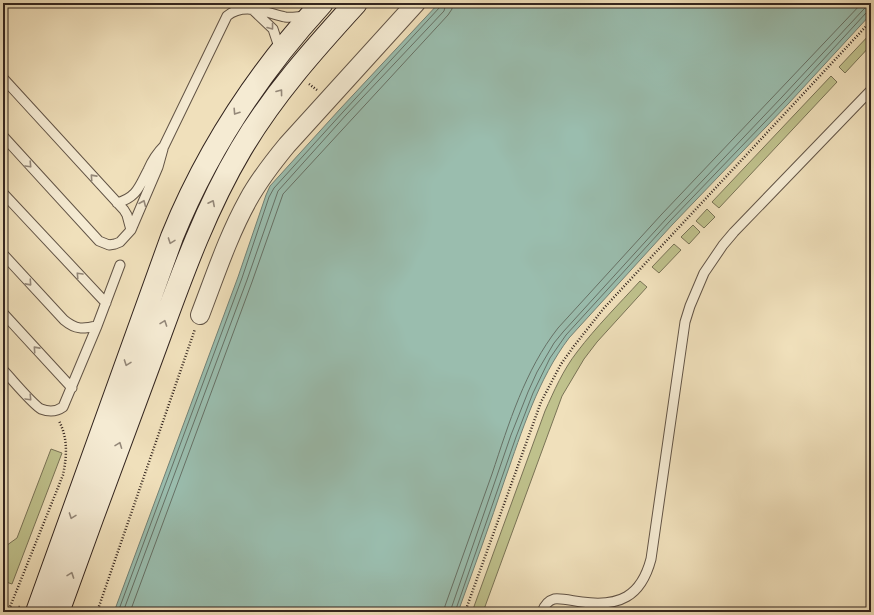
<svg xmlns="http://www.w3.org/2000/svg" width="874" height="615" font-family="Vollkorn,serif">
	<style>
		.green { fill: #bfc18c; stroke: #797356 }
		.water { fill: #9abdae; stroke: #718075 }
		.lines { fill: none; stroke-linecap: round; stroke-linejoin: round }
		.shore { stroke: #667166; stroke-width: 1 }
		.service-casing { stroke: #625446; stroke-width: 11 }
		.minor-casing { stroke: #625446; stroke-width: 20 }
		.secondary-casing { stroke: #33251f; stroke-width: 24 }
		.path { stroke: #33251f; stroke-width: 2.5; stroke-dasharray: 1 2; stroke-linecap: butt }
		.service { stroke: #f5ebd3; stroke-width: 9 }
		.minor { stroke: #f5ebd3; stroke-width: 18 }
		.secondary { stroke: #f5ebd3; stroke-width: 22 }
		.oneway { stroke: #948879 }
	</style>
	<rect width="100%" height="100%" fill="#f0e0bb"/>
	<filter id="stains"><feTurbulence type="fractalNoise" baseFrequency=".005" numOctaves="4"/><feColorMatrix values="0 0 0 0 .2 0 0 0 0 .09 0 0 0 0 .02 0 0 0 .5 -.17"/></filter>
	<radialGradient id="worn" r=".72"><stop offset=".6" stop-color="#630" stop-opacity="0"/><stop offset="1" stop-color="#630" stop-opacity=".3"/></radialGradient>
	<path class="green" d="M871 33V45L845 73 839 67Z
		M831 76 837 82 719 208 712 202Z
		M707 209 715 217 704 228 696 221Z
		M693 225 700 232 689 244 681 237Z
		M674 244 681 250 659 273 652 267Z
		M640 281 647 287 597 342 584 359 562 396 483 612H472L545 411C554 391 563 370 577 352 596 327 619 304 640 281Z
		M51 449 62 453 12 584 3 581V548L17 538Z"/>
	<path class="water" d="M439 3H871V14L789 103 672 225 569 338C538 379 522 431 505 479 490 524 474 568 458 612H114L238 277 266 195 270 186 340 109Z"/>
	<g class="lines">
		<path class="shore" d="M118 612 242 278 269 197 274 188 343 112 440 7 441 3
			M123 612 247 280 278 191 346 115 444 11 446 3
			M130 612 252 282 283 194 448 15 452 9V3
			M444 612 445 606C461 562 476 518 492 474 509 423 525 370 558 328L661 215 862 3
			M450 612 511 435 528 392 537 372 554 343 563 332 666 219 782 97 863 10 866 7H871
			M455 612 516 437 533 393 550 358 566 335 669 222 786 100 866 13 871 12"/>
		<defs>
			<path id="service" d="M253 10 273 29 280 50
				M3 78 124 210 127 215 131 230
				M3 136 99 241 109 245 115 244 120 242 131 230 158 167 163 149
				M3 193 106 303
				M117 203C137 197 139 187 148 170 152 161 157 153 164 146L227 16C244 2 267 13 285 17 292 18 300 16 307 16
				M3 254 64 320C76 330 83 329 97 326
				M3 313 72 388
				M3 370C11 378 33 405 41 409 49 412 56 412 63 407L97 326 120 265
				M542 612C544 606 547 601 554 599 562 598 573 601 582 602 619 607 641 597 651 559L685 322 690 306 704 273 723 245 734 232 871 90"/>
			<path id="minor" d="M200 315C215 276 228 236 248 200 259 180 273 162 287 145L416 3"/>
			<path id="secondary" d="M37 612 172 237C208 148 258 73 322 3
				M58 612C87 531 117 451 147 370 175 295 200 218 241 149 273 95 314 49 356 3"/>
		</defs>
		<use href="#service" class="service-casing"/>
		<use href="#minor" class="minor-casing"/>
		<use href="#secondary" class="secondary-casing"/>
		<path class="path" d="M309 84 317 90
			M8 612 63 475C67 456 68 438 59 421
			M16 612 18 607H20
			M97 612 195 329
			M465 612 541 402 561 364 574 346 604 308 642 267 871 21"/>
		<use href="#service" class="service"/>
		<use href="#minor" class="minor"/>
		<use href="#secondary" class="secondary"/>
	</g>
	<defs><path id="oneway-chevron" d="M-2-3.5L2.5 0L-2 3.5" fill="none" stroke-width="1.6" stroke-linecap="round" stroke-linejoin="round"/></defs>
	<g class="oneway">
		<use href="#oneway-chevron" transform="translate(271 27) rotate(52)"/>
		<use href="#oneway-chevron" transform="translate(280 92) rotate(-53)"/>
		<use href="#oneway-chevron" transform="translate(236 112) rotate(123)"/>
		<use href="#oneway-chevron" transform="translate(29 165) rotate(47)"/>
		<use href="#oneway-chevron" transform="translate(93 177) rotate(-132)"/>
		<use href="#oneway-chevron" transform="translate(143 203) rotate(-67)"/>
		<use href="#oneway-chevron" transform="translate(212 203) rotate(-63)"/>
		<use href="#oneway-chevron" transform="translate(171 241) rotate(110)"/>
		<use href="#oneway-chevron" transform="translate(79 275) rotate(-133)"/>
		<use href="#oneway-chevron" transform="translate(29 283) rotate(48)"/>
		<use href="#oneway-chevron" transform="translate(164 323) rotate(-70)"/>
		<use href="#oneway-chevron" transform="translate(36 349) rotate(-132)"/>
		<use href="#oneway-chevron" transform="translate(127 363) rotate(110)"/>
		<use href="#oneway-chevron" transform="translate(29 398) rotate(47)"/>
		<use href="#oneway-chevron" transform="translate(119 445) rotate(-69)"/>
		<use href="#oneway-chevron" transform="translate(72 516) rotate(110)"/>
		<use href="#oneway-chevron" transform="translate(71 575) rotate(-70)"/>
	</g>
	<rect width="874" height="615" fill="none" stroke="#f0e0bb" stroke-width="16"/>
	<rect x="4" y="4" width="866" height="607" fill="none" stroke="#33251f" stroke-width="2"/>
	<rect x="8" y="8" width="858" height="599" fill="none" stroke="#33251f"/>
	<rect width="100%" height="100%" filter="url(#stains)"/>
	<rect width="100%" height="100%" fill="url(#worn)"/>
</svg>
